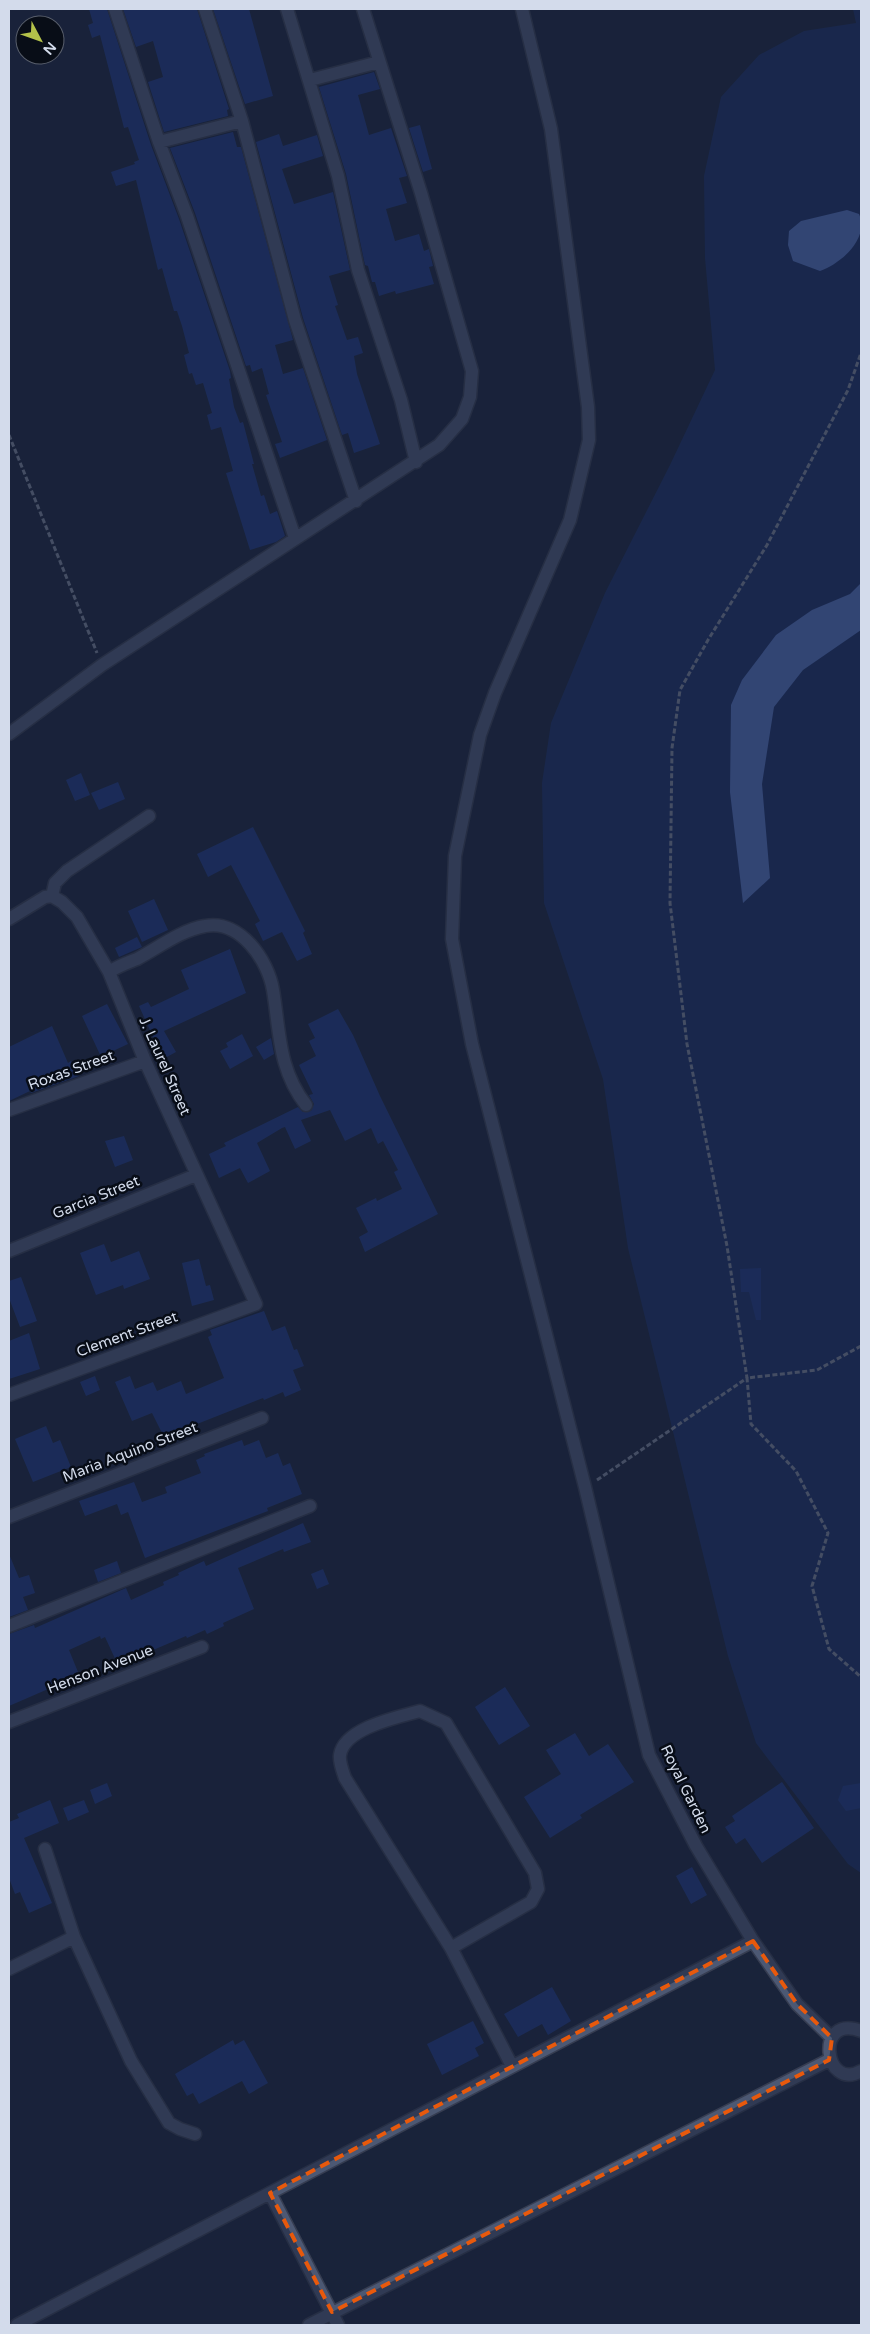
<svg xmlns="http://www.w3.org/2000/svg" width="870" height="2334" font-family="'Varela Round',sans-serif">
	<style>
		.green { fill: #1a2e62 }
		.water { fill: #506fb9 }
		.building { fill: #1e377c }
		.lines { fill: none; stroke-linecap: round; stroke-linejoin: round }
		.minor-casing { stroke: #363d51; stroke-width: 15 }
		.path { stroke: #788194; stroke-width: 3; stroke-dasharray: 5 2.5; stroke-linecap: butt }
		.minor { stroke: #4c5873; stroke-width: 12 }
		.marked { fill: none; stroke: #e8590c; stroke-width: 4; stroke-dasharray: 10 6; stroke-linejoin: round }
		.labels { text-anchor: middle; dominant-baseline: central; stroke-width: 5; stroke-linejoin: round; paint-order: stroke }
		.street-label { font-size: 15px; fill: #d3dbeb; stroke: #080d17 }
	</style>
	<rect width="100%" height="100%" fill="#19233a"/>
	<path class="green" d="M853 9H861V1873L848 1864 756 1743 728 1656 628 1248 603 1079 544 903 542 783 551 723 605 593 670 465 715 370 705 258 704 176 721 97 759 55 804 31 856 23Z"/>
	<path class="water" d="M847 210 859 214C870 239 840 264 820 271L793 261 788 245 789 231 801 221Z
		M861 583V630L803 670 774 707 762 784 770 878 743 903 730 792 731 705 742 680 776 635 812 610 850 594Z"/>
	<path class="building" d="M89 9H107L151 145 179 219 230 371 231 378 229 379 234 407 240 423 243 422 254 464H252L261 496 264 495 270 514 277 511 285 536 276 542 250 550 226 473 233 471 221 427 211 430 207 415 212 413 203 383 196 385 192 373 189 374 184 355 189 353 182 326 177 311H174L162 268 158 270 136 180 116 186 111 172 135 164 134 162 139 160 128 127 124 128 100 35 92 38 88 25 93 23Z
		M123 9H197L229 109 227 110 228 116 164 132 148 82 163 77 153 41 136 47Z
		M213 9H249L273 96 245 104Z
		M374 72 380 89 358 95 369 135 391 128 407 176 399 178 407 203 386 209 395 241 419 234 424 251 429 249 433 266 429 267 434 284 396 294 395 291 379 296 375 282H372L368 266 365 265 346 174 319 87Z
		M420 125 432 169 423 172 409 128Z
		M233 132 237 147H241L293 340 275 345 283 374 303 368 327 440 280 458 275 444 282 442 266 395 269 394 262 368 252 372 250 365 246 366 195 213 170 148Z
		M279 134 283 146 317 135 323 156 282 169 294 204 333 192 350 270 329 276 338 305 335 306 347 340 358 337 363 353 354 356 357 374 380 444 354 453 348 433 342 435 303 318 256 142Z
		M81 773 90 795 75 801 66 780Z
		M118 782 125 799 99 810 91 793Z
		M253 827 305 931 303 933 312 954 297 961 282 932 263 941 255 924 260 921 231 865 208 877 197 854Z
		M154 899 168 930 142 942 128 911Z
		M137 937 142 947 119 957 115 948Z
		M230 949 246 993 164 1031 176 1052 163 1059 139 1006 148 1002 151 1007 189 989 181 970Z
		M107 1004 128 1044 113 1051 115 1055 103 1061 82 1016Z
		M338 1009 353 1035 380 1096 438 1214 365 1252 359 1237 368 1232 356 1208 376 1198 377 1201 402 1189 394 1172 398 1170 383 1141 378 1144 371 1128 345 1141 330 1110 301 1120 311 1141 295 1149 285 1127 282 1128 257 1143 270 1171 248 1183 240 1168 219 1178 209 1154 226 1146 224 1143 298 1107 303 1112 311 1111 314 1104 309 1095 313 1094 299 1065 316 1056 309 1041 315 1038 308 1024Z
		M52 1026 68 1063 71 1061 79 1076 31 1093 30 1091 9 1101V1047Z
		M242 1034 253 1056 230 1069 220 1051 228 1047 226 1043Z
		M271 1038 274 1054 264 1060 256 1047Z
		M124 1136 133 1160 115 1167 105 1141Z
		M104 1244 111 1262 139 1251 150 1279 124 1289 123 1285 96 1295 80 1253Z
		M199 1259 206 1286 210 1285 214 1300 192 1306 182 1263Z
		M761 1268V1320H756L749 1292H741L740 1269Z
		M21 1277 37 1321 20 1327 9 1298V1281Z
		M264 1311 272 1331 285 1326 294 1350 297 1349 304 1366 293 1370 301 1390 285 1397 283 1392 264 1400 263 1398 164 1437 152 1413 132 1421 115 1382 130 1376 135 1389 153 1382 157 1391 181 1381 186 1394 224 1378 208 1337 212 1335 210 1330Z
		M29 1333 40 1369 9 1379V1341Z
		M95 1376 100 1390 86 1396 80 1382Z
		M46 1426 53 1443 60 1440 71 1467 33 1482 15 1439Z
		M242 1440 244 1446 259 1440 266 1458 278 1453 283 1466 290 1463 302 1494 267 1508 268 1511 145 1558 128 1512 121 1515 117 1504 85 1516 79 1501 134 1482 142 1502 167 1493 165 1487 201 1473 196 1460 205 1456 204 1454Z
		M303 1523 311 1542 284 1552 283 1549 238 1568 254 1609 223 1623 224 1626 207 1634 205 1630 187 1638 186 1636 118 1665 105 1637 101 1639 100 1636 69 1650 78 1672 60 1680 62 1683 9 1706V1634L34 1625 35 1628 126 1588 131 1600 164 1585 163 1582 179 1575 178 1573 204 1561 206 1566Z
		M9 1554 19 1578 29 1575 35 1593 23 1597 28 1610 9 1617Z
		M117 1561 121 1573 98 1582 94 1570Z
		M323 1569 329 1584 317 1589 311 1574Z
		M505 1687 530 1726 499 1745 475 1707Z
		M575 1733 589 1756 608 1744 634 1782 580 1815 582 1818 550 1838 524 1797 561 1774 546 1750Z
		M782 1782 814 1828 762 1863 745 1838 736 1844 725 1827 735 1821 732 1816Z
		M107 1783 112 1796 95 1804 90 1790Z
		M861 1783V1808L846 1811 838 1800 843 1786Z
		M50 1800 59 1823 24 1838 52 1903 29 1913 20 1892 15 1894 9 1878V1822L19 1818 17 1814Z
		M84 1800 89 1812 68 1821 63 1808Z
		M692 1867 707 1895 691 1904 676 1876Z
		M552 1987 571 2021 548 2035 542 2024 518 2037 504 2014Z
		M473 2021 484 2043 475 2048 479 2056 442 2075 427 2044Z
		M233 2040 235 2045 244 2040 268 2083 249 2094 242 2081 199 2104 193 2093 187 2096 175 2074Z"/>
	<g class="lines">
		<defs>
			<path id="minor" d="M115 9 159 142 187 216 295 538
				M205 9 242 121 295 320 356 501
				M287 9 338 176 358 270 401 400 416 462
				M522 9 551 129 588 407 589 440 570 520 495 693 480 735 455 856 452 939 472 1044 585 1487 649 1755 696 1846 753 1941 797 2004 832 2038
				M310 80 379 62
				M159 142 242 121
				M9 734 102 665 439 445 462 419 470 397 472 371 421 193 363 9
				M52 896 55 883 67 871 149 816
				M9 919 45 897 52 896 62 902 77 917 109 972 145 1061 256 1304 9 1395
				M109 972C118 966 127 963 137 959 158 948 181 930 205 926 240 919 268 960 273 990 280 1032 278 1069 306 1105
				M9 1110 145 1061
				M9 1251 196 1175
				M9 1517 262 1418
				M9 1626 310 1506
				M9 1722 202 1647
				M74 1937 131 2061 169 2123 180 2129 195 2134
				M451 1948 531 1902 538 1889 535 1873 446 1723 420 1711C398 1717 344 1728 340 1755 339 1762 343 1772 345 1778L451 1948 512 2066
				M9 1969 74 1937 45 1849
				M861 2031C814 2013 824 2092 861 2071
				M270 2193 338 2325
				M17 2325 753 1941
				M309 2325 829 2060"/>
		</defs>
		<use href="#minor" class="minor-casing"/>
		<path class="path" d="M9 435 97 653
			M861 1346 817 1370 747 1378 751 1424 796 1471 828 1533 812 1586 829 1649 861 1677
			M597 1480 747 1378 727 1246 687 1044 670 903 672 748 680 690 708 640 767 545 848 390 861 353"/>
		<use href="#minor" class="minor"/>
	</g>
	<path d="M0 0H870V2334H0ZM753 1941 797 2004 832 2038 829 2060 332 2312 270 2193Z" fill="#19233a" fill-opacity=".55" fill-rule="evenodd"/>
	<path class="marked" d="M753 1941 797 2004 832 2038 829 2060 332 2312 270 2193Z"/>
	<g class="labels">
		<g class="street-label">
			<text transform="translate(165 1066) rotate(66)">J. Laurel Street</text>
			<text transform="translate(71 1070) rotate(-20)">Roxas Street</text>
			<text transform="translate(96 1197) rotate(-22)">Garcia Street</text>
			<text transform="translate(127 1334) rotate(-20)">Clement Street</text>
			<text transform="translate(130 1452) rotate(-21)">Maria Aquino Street</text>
			<text transform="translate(100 1669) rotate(-21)">Henson Avenue</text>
			<text transform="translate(686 1789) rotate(64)">Royal Garden</text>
		</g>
	</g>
	<rect width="870" height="2334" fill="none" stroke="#d3dbeb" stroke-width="20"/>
	<g transform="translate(40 40) rotate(131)"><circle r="24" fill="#080d17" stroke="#595f6c"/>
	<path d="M0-4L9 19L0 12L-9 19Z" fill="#b4c24a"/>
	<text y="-8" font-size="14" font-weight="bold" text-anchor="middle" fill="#d3dbeb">N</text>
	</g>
</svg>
